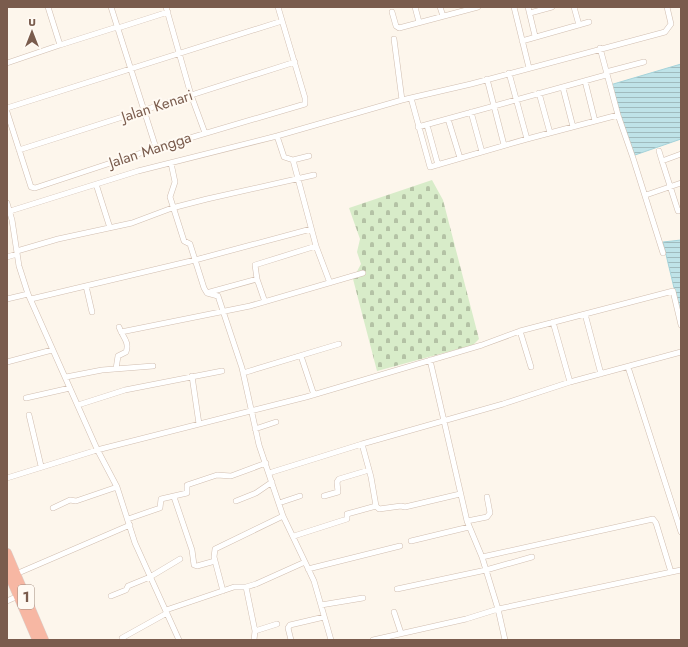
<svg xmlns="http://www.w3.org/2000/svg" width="688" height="647" font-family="Jost,sans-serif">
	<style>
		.cemetery { fill: url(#cemetery-stones) }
		.water { fill: url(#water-rules); stroke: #a5d3da }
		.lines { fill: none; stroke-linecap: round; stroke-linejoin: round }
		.street-casing { stroke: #d1beb0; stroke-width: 6 }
		.highway-casing { stroke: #dad1cd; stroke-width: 10 }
		.street { stroke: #fff; stroke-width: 5 }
		.highway { stroke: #f7b7a3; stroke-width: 9 }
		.labels { text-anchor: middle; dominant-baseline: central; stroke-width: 4; stroke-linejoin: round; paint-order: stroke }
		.shield { fill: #fffaf3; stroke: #a28b7f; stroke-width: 1 }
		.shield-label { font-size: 14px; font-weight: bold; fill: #7a5c4d }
		.street-label { font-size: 15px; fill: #7a5c4d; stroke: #fffaf3 }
	</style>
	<defs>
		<pattern id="cemetery-stones" width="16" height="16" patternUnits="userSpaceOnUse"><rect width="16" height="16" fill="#d8ecc9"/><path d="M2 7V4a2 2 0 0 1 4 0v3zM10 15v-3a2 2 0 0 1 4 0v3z" fill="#b4c2a5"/></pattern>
		<pattern id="water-rules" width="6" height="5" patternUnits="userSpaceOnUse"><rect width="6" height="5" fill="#bfe3e8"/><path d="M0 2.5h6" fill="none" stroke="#a0bbbe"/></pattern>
	</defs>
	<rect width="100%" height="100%" fill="#fdf6ec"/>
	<path class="cemetery" d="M432 180 443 200 479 339 473 345 377 371 353 279 361 264 357 252 360 239 349 208Z"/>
	<path class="water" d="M681 64V139L635 155 621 119 610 85Z
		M681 240V317L663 242Z"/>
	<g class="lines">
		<defs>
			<path id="street" d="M48 7 60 45 117 27
				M111 7 156 148
				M166 7 191 95 205 133
				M415 7 419 22
				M440 7 443 16
				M514 7 529 68
				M528 7 535 36
				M574 7 579 25
				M392 12 396 26 399 28 478 7
				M530 13 552 7
				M118 28 168 12
				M394 39 402 100
				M522 41 589 22
				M600 48 618 115 633 158 663 253
				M7 63 60 45
				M606 72 644 62
				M509 73 527 139
				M487 79 504 145
				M585 81 595 121
				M563 88 573 127
				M539 93 550 133
				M411 98 430 167 527 139 618 115
				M7 108 282 21
				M7 112 31 187 35 188 156 148 305 104V98L278 7
				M471 112 482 152
				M448 119 460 158
				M427 125 438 165
				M418 127 606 75
				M277 136 284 157 293 160 316 246 330 283
				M19 150 295 62
				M659 151 662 161 681 154
				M293 160 309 156
				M662 161 678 211 681 210
				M96 184 110 228
				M646 195 681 183
				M7 203 12 220 19 266 28 294 97 449 117 487 135 543 179 640
				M7 212 138 171 277 136 402 100 471 84 665 32 671 24 667 7
				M17 251 58 239 132 223 172 208 207 199 314 175
				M7 257 17 254
				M86 286 92 312
				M210 292 257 279
				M7 299 28 294
				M31 299 195 260 311 229
				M265 302 257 279 255 265 316 246
				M585 314 601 374
				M553 322 570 382
				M520 331 531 367
				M121 332 250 306 363 273
				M301 356 314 395
				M430 360 467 521 482 557 498 609 505 640
				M7 362 52 350
				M628 367 681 532
				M116 369 118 356 126 352C130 342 122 336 119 327
				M243 373 339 344
				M192 376 199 424
				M66 377 102 370 153 366
				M26 398 70 388
				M78 405 125 390 222 371
				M29 415 41 466
				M255 429 276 422
				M362 444 371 477 376 506
				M269 473 362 444 503 404 570 382 681 352
				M7 478 97 450 306 397 482 345 520 331 673 291 681 325
				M324 496 338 492 337 482 339 479 369 470
				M174 497 192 550 194 565 197 566 215 561
				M236 501 256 493 272 482
				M279 503 300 496
				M53 508 70 500 76 501 117 487
				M128 519 160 508 161 499 187 493V485L217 475 231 476 266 463
				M467 521 487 517 490 513 487 497
				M294 536 347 519V514L376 506 379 509 401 506 405 507 460 494
				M411 541 469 527
				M482 557 653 519 656 523 671 572
				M305 562 314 581 331 640
				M308 569 400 546
				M16 574 130 525
				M246 587 255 631 254 640
				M397 589 486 570 532 557
				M223 591 214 557 215 549 283 516
				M111 596 126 590 128 586 150 577 180 559
				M7 601 18 596
				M321 605 363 598
				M166 610 234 587H246L256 584 305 562 283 516 259 445 242 368 218 296 207 293 204 288 190 244 184 241 170 197 175 182 171 163
				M394 612 401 633
				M255 631 277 624
				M122 638 167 613
				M291 640 288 628 290 625 324 617
				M373 640 466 619 498 609 681 570"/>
			<path id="highway" d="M7 553 44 640
				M7 570 37 640"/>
		</defs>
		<use href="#street" class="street-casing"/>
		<use href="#highway" class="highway-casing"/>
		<use href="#street" class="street"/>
		<use href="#highway" class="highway"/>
	</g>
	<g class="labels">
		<rect class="shield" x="18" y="585" width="16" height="24" rx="3"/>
		<g class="shield-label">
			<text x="26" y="597">1</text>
		</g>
		<g class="street-label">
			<text transform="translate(157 106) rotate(-18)">Jalan Kenari</text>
			<text transform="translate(150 150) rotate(-18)">Jalan Mangga</text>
		</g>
	</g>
	<rect width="688" height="647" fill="none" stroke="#7a5c4d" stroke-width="16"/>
	<g transform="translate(32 32)" stroke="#fffaf3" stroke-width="3" paint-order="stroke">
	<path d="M0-3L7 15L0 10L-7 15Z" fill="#7a5c4d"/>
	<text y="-6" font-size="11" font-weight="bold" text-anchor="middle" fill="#7a5c4d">U</text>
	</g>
</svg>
